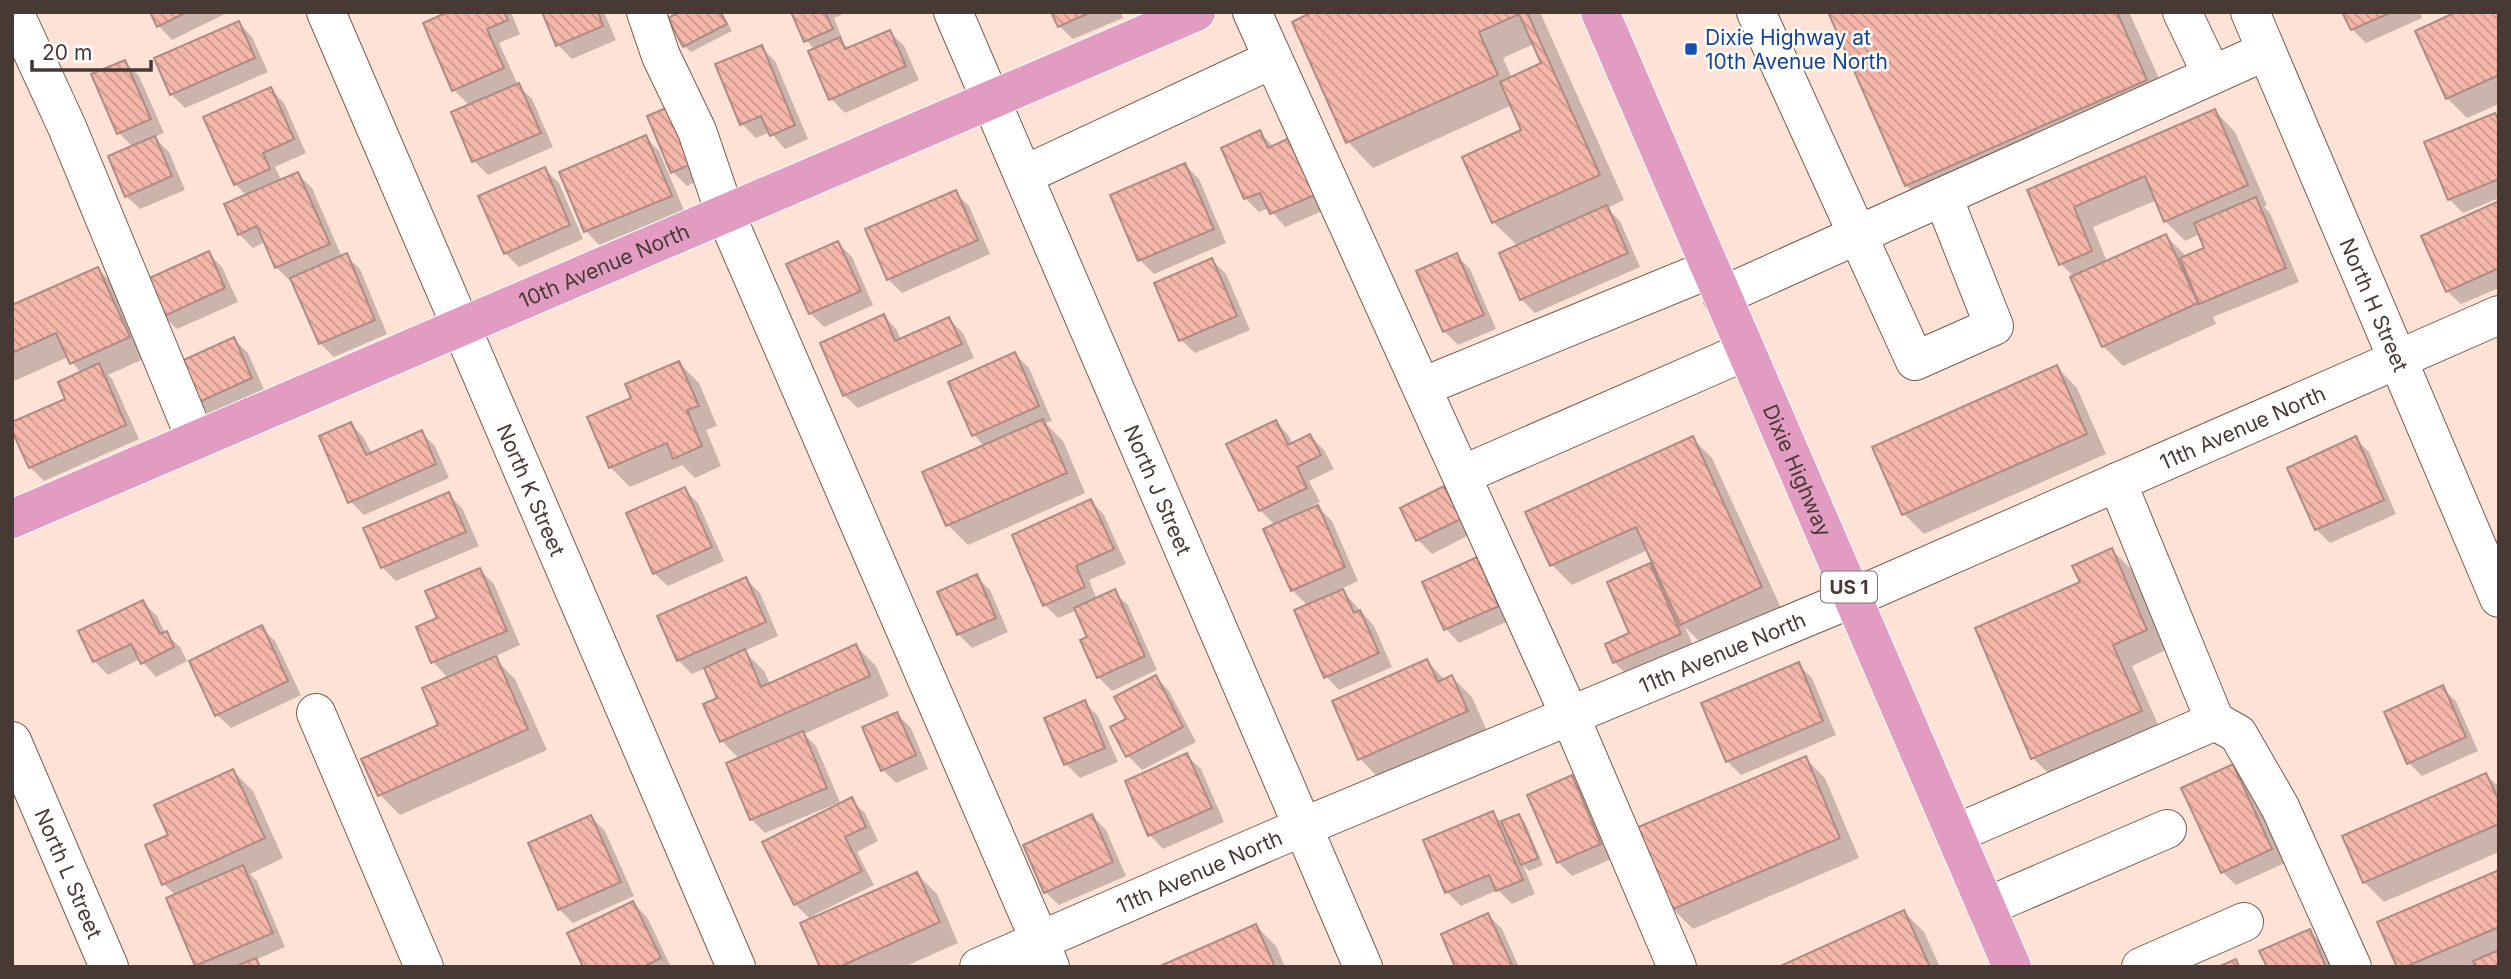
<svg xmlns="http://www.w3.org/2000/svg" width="2511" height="979" font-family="Inter,sans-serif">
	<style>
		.shadow { fill: #0003; fill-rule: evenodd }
		.building { fill: url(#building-back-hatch); stroke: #ae8b83; stroke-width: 2 }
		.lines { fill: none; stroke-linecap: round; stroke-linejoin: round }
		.minor-casing { stroke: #785b4d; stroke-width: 40 }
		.major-casing { stroke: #fff; stroke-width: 40 }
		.minor { stroke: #fff; stroke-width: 38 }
		.major { stroke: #e29cc2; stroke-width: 38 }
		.transit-dot { fill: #1a4fb4; stroke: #fff; stroke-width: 2.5 }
		.labels { text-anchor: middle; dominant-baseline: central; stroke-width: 5; stroke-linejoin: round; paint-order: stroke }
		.shield { fill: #fff; stroke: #7e7470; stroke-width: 2 }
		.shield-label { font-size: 19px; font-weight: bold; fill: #473933 }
		.transit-label { font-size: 21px; fill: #164399; stroke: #fff; text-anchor: start }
		.street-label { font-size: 21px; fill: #473933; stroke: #fff }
	</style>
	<defs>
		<pattern id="building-back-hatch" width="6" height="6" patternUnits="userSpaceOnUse" patternTransform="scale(1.75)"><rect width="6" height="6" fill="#f6b7ab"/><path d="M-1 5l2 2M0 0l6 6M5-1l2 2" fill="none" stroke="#c9968c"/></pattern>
	</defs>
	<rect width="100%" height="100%" fill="#fee2d6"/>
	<path class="shadow" d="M152 12H229L172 40 159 26Z
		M452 12H511L520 34 499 43 518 85 532 99 553 147 488 175 474 161 453 113 470 106 454 90Z
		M544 12H604L616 40 572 59 558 45Z
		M684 12H722L732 31 691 52 684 46Z
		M793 12H848L834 18 844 44 849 49 890 32 904 46 919 80 845 113 831 99 815 50 806 40Z
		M1053 12H1121L1123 18 1073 39 1059 26Z
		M1317 12H1540L1624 200 1607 208 1620 221 1640 267 1535 313 1521 299 1518 246 1493 222 1523 131 1512 105 1373 168 1348 142 1294 22ZM1534 44 1544 64 1512 78 1503 58Z
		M1830 12H2129L2171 105 1931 211 1906 185Z
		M2344 12H2420L2422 18 2366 43 2352 29Z
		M2499 12V104L2467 118 2447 98Z
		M239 23 252 37 268 72 185 108 171 94Z
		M761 47 775 61 808 139 785 149 770 132 756 138 742 124Z
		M125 62 139 76 164 133 154 137 169 152 185 190 140 209 126 196 133 147 119 133 93 75Z
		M271 89 284 103 306 153 275 167 282 181 298 174 312 188 342 257 346 256 360 269 387 334 334 357 320 343 293 280 290 281 276 267 265 242 253 248 239 234 247 196 235 184Z
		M2215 111 2235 132 2267 205 2264 207 2270 213 2299 282 2213 317 2216 324 2123 366 2103 346 2074 277 2061 264 2029 191ZM2157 200 2165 221 2185 241 2200 234 2207 249 2186 256 2166 236 2107 262 2093 227Z
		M2495 115 2499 118V198L2463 213 2449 199Z
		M649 117 710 175 687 186 673 172Z
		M1259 132 1274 147 1327 209 1285 227 1269 208 1259 212 1245 198Z
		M645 137 659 151 684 210 599 245 586 231Z
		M1185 165 1199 179 1226 243 1154 274 1140 260 1112 196Z
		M545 169 559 183 583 239 519 267 505 253Z
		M955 192 969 206 990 254 902 293 888 279Z
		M2499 203V288L2461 304 2447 291Z
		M838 243 852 257 873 305 824 327 810 313Z
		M208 253 222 267 238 302 177 329 163 316Z
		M1456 255 1470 269 1496 329 1458 345 1444 331Z
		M1212 260 1226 274 1250 330 1195 353 1181 340Z
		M98 269 118 289 148 357 108 375 112 379 139 439 44 481 30 467 81 373 68 357 12 382V307Z
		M884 316 897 330 901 340 949 319 963 333 974 358 858 408 844 395Z
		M234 339 248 353 265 392 210 416 197 402Z
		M1015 354 1029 368 1052 421 1045 423 1063 441 1085 493 968 545 948 525 984 446 974 435 950 383Z
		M679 363 699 383 717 426 706 430 721 466 695 478 682 465 630 487 610 467 633 399Z
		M2057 367 2077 388 2106 454 1924 534 1904 514Z
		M1276 422 1289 436 1293 444 1310 436 1324 450 1334 469 1309 481 1320 502 1298 513 1299 516 1318 507 1332 521 1358 581 1341 589 1374 626 1392 667 1339 690 1326 676 1308 606 1292 590 1276 526 1260 510 1228 444Z
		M351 424 364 438 372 454 421 432 435 446 449 478 364 515 350 501Z
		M1692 438 1712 458 1781 608 1702 644 1685 627 1694 648 1628 676 1614 662 1607 645 1632 634 1650 565 1658 573 1648 550 1572 585 1552 565 1528 513Z
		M2355 438 2369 452 2396 514 2330 543 2316 529Z
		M1443 488 1457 502 1473 533 1432 554 1418 540 1402 508Z
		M684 489 698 503 724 561 668 586 654 573Z
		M448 494 462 508 479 546 396 581 382 567Z
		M1091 501 1104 515 1126 564 1089 580 1097 599 1114 592 1128 605 1157 670 1112 691 1098 677 1089 638 1077 610 1058 618 1045 605Z
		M2112 550 2132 570 2166 650 2132 666 2161 731 2053 778 2033 758Z
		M1477 559 1490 573 1511 620 1459 643 1446 629Z
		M480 570 494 584 520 645 493 657 515 679 547 750 400 815 380 795 440 725 449 679 433 662 418 628 439 619Z
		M976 576 990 590 1008 632 972 648 958 634Z
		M746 579 760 593 778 636 744 651 764 671 770 684 856 646 876 666 889 696 804 734 816 746 840 802 765 833 751 819 739 759 722 741 706 705 720 698 706 668 692 674 678 660Z
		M143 602 157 616 165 633 180 647 187 661 156 677 140 659 108 675 94 661Z
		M261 627 275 641 301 695 231 728 217 715Z
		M1427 661 1445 680 1452 677 1472 697 1487 731 1380 779 1360 759Z
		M1798 664 1812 678 1836 735 1741 775 1727 761 1703 704Z
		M1156 677 1169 691 1196 742 1142 770 1128 756 1113 728 1128 720Z
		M2442 688 2456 701 2478 751 2422 776 2408 762Z
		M1084 702 1098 716 1118 762 1080 778 1066 764 1046 719Z
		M897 714 911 728 928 769 896 783 883 770Z
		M1187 756 1201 769 1224 822 1163 849 1150 835Z
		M1805 758 1825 778 1859 858 1693 929 1673 909Z
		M2233 766 2247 780 2285 863 2236 885 2222 872Z
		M233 771 253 791 283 858 250 874 257 881 285 947 255 960 262 967H197L176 896 164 884 170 835Z
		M2486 775 2499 787V852L2384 902 2364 882Z
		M1571 777 1585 791 1614 858 1572 876 1558 862Z
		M851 800 865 813 878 841 857 852 874 885 812 916 814 919 917 874 937 894 958 943 904 967H822L811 920 795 904Z
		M1492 813 1502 823 1518 816 1525 822 1543 865 1529 871 1523 865 1535 894 1512 904 1498 890 1461 906 1447 892 1426 841Z
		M1092 816 1106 830 1126 876 1059 905 1045 892Z
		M591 817 605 831 634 896 573 923 559 909Z
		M2499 872V967L2477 964 2472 967H2398Z
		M633 903 647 917 671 967H585Z
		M1904 912 1924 932 1940 967H1782Z
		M1488 915 1502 929 1519 967H1457Z
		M1256 926 1276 946 1285 967H1163Z
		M2309 931 2335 956 2339 967H2269Z"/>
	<path class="building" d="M150 12H187L157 27Z
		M448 12H504L508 20 487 29 504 68 452 91 423 23Z
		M542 12H598L603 26 556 46Z
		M680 12H720L727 24 683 47 668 18Z
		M791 12H825L833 29 804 42Z
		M1051 12H1091L1058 27Z
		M1312 12H1527L1600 175 1492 223 1462 157 1521 130 1500 82 1541 63 1519 14 1479 32 1498 75 1346 143 1292 22Z
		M1828 12H2117L2147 80 1905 186Z
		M2342 12H2392L2351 30Z
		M2456 12H2499V75L2446 99 2415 31Z
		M239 21 255 58 170 95 154 58Z
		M890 30 906 66 829 100 808 51 840 37 845 49Z
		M762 45 795 125 770 136 761 116 740 125 715 64Z
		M125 60 151 119 117 134 91 74Z
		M519 83 541 133 472 162 451 112Z
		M271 87 294 139 263 153 270 169 234 185 203 117Z
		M673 105 698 161 671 173 647 116Z
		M2215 109 2248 185 2164 222 2145 176 2074 207 2092 251 2059 265 2027 190Z
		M2495 113 2499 121V179L2448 200 2424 142Z
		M1260 130 1268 148 1289 138 1315 195 1270 214 1260 193 1244 199 1221 148Z
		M646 135 672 196 584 232 559 172Z
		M155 136 172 176 125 197 108 156Z
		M1185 163 1214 229 1138 261 1110 195Z
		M545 167 570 225 504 254 478 196Z
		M298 172 330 244 275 268 257 226 238 235 224 204Z
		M956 190 978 240 887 280 865 229Z
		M2256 197 2286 268 2199 304 2180 258 2204 248 2194 223Z
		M2499 201V268L2446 292 2421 236Z
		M1607 205 1628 253 1520 300 1499 253Z
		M2166 234 2198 303 2102 347 2070 277Z
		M838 241 861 291 809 314 786 264Z
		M209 251 225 288 162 317 145 280Z
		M347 253 375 320 319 344 290 278Z
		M1457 253 1484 315 1443 332 1416 271Z
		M1212 258 1237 316 1179 341 1154 283Z
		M98 267 130 337 70 364 56 333 12 353V305Z
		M884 314 895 341 949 317 962 344 843 396 820 343Z
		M234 337 252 378 195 404 177 363Z
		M1015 352 1039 406 972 436 948 382Z
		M679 361 699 406 687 410 702 446 673 459 667 443 609 468 587 417 631 398 625 384Z
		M99 363 126 425 29 468 12 431V422L65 399 58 382Z
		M2057 365 2087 434 1902 515 1872 447Z
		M1043 419 1067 473 946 526 922 472Z
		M1276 420 1288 445 1310 434 1321 455 1297 467 1307 488 1259 511 1226 444Z
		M351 422 366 455 422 430 436 464 348 503 319 436Z
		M1693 436 1762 587 1680 625 1636 527 1550 566 1525 512Z
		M2356 436 2384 500 2315 530 2287 468Z
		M1444 486 1461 519 1416 541 1400 508Z
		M685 487 712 547 653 574 626 513Z
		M449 492 466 532 381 568 363 528Z
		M1091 499 1114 549 1076 566 1085 587 1043 606 1012 535Z
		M1318 505 1345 567 1291 591 1263 529Z
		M2112 548 2147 630 2113 645 2142 711 2031 759 1975 628 2080 582 2072 566Z
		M1477 557 1499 606 1444 630 1422 582Z
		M1650 563 1681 634 1613 663 1605 644 1629 633 1607 582Z
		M480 568 507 631 431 663 416 627 437 618 425 591Z
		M977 574 996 618 957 635 937 592Z
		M746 577 766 622 677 661 657 616Z
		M1115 589 1145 656 1097 678 1080 640 1087 637 1074 608Z
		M1343 589 1354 613 1360 610 1379 653 1324 678 1294 610Z
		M143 600 160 634 167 631 174 647 141 664 131 644 93 662 78 631Z
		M262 625 288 681 215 716 189 661Z
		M856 644 870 676 720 742 703 704 717 698 704 668 745 649 761 687Z
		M496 656 528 729 378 796 361 759 438 725 422 688Z
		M1427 659 1438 682 1452 675 1468 711 1358 760 1332 701Z
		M1799 662 1823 721 1726 762 1701 703Z
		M1156 675 1183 727 1126 757 1110 727 1126 719 1114 697Z
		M2443 685 2466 737 2407 764 2384 712Z
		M1085 700 1105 748 1064 765 1044 718Z
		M897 712 916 755 881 771 862 727Z
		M803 731 827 788 750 820 726 763Z
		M1187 753 1212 808 1148 836 1125 781Z
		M1806 756 1840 838 1671 910 1636 828Z
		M2233 764 2272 849 2221 873 2181 788Z
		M233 769 265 838 162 885 145 845 168 835 154 805Z
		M2486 773 2499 801V824L2363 883 2342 836Z
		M1572 775 1601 844 1557 863 1527 795Z
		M852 797 866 827 845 837 862 871 794 905 762 842Z
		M1493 811 1523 880 1496 891 1489 875 1445 893 1423 840Z
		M1092 814 1113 862 1044 893 1023 845Z
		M1519 814 1538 858 1521 865 1501 821Z
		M591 815 621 882 558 910 528 843Z
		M243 865 273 933 195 966 166 898Z
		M2499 870V927L2405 967H2397L2377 922Z
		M917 872 940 922 839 967H820L800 923Z
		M633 901 661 958 643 967H583L567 933Z
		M1904 910 1930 967H1778Z
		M1488 913 1513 967H1455L1441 934Z
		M1256 924 1275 967H1158Z
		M2310 929 2326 967H2267L2259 951Z
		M2499 950V967H2476L2473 961Z
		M256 958 260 967H234Z
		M2236 959 2239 967H2218Z"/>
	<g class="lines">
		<defs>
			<g id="minor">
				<path d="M14 12 67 127 196 440"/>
				<path id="s1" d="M326 12 736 967"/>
				<path d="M646 12 661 56 697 131 725 213 1040 941 1050 967"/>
				<path id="s2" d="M953 12 1363 967"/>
				<path d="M1252 12 1570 716 1677 967"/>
				<path d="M1756 12 1915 361 1994 326 1943 197"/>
				<path d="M2182 12 2212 75"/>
				<path id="s3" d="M2250 12 2499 598"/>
				<path d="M1024 175 1273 59"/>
				<path d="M1722 296 2266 51"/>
				<path d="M1422 387 1710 269"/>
				<path d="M1462 475 1746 351"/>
				<path d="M316 713 424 967"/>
				<path d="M2215 721 2238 734 2280 807 2352 967"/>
				<path id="s4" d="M12 741 109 967"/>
				<path d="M1955 834 2215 721 2117 482"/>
				<path d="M1986 907 2167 829"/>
				<path id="s5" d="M979 967 1274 839 1853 598 2499 315"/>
				<path d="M2141 967 2244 922"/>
			</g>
			<g id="major">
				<path id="s6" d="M1600 12 2012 967"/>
				<path id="s7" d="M12 519 1196 12"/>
			</g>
		</defs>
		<use href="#minor" class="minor-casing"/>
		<use href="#major" class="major-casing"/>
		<use href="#minor" class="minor"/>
		<use href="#major" class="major"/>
	</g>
	<rect class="transit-dot" x="1684" y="42" width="14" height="14" rx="3.5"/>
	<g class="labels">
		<rect class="shield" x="1821" y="571.5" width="56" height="31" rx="5"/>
		<g class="shield-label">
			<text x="1849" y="587">US 1</text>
		</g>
		<g class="transit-label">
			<text x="1705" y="37">Dixie Highway at<tspan x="1705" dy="24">10th Avenue North</tspan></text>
		</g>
		<g class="street-label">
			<text stroke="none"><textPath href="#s7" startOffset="644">10th Avenue North</textPath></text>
			<text stroke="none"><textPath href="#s3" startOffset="318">North H Street</textPath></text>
			<text stroke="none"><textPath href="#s5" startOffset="1374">11th Avenue North</textPath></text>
			<text stroke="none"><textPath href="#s6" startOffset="499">Dixie Highway</textPath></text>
			<text stroke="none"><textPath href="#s2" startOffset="520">North J Street</textPath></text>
			<text stroke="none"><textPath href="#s1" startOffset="520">North K Street</textPath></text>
			<text stroke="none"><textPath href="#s5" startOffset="807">11th Avenue North</textPath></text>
			<text stroke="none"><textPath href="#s5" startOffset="240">11th Avenue North</textPath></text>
			<text stroke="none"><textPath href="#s4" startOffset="144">North L Street</textPath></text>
		</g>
	</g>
	<rect width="2511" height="979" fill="none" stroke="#473933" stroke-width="28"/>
	<path d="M32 60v10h119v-10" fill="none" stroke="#473933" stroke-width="3.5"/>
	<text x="42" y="60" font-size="21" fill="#473933" stroke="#ffffff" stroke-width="5" paint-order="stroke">20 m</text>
</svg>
